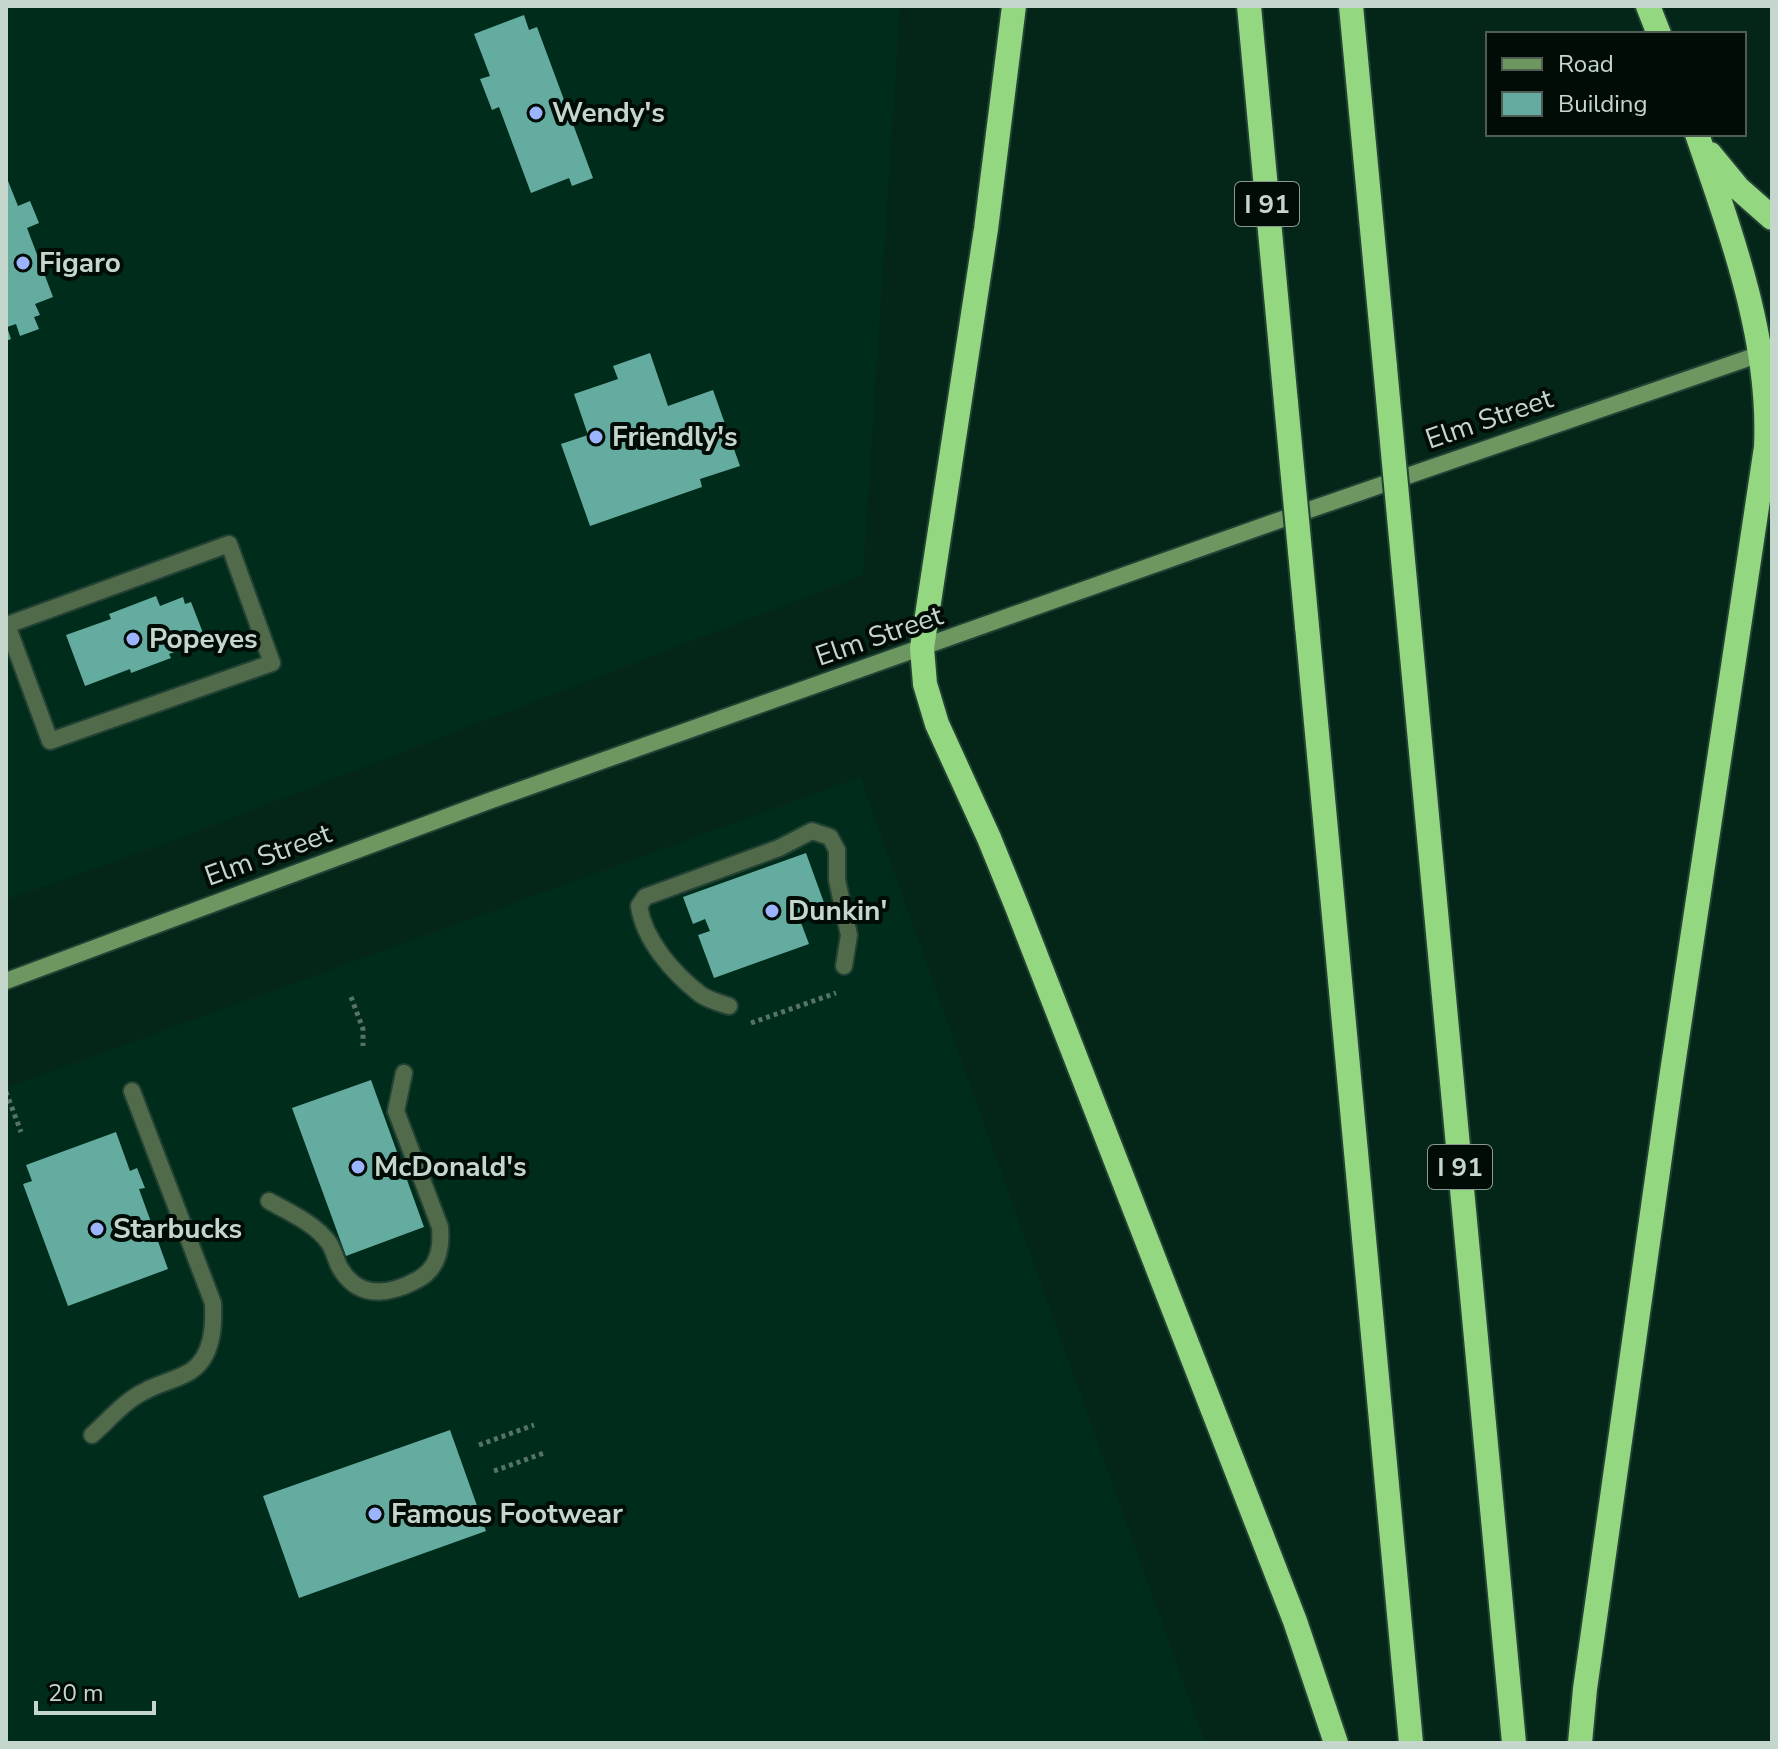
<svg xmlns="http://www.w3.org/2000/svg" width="1778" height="1749" font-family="'Nunito Sans',sans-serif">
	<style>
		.built { fill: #002d1b }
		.building { fill: #64aca0 }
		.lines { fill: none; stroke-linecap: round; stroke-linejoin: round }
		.lane-casing { stroke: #234235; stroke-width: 20 }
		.secondary-casing { stroke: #234235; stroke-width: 20 }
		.highway-casing { stroke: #234235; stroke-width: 28 }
		.path { stroke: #577366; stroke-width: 5; stroke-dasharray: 4 4; stroke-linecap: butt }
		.lane { stroke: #516b4a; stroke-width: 16 }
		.secondary { stroke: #6c9761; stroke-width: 16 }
		.highway { stroke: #93d781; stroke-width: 24 }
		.highway-bridge-casing { stroke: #234235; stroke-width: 28; stroke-linecap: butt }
		.highway-bridge { stroke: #93d781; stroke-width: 24 }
		.poi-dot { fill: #9cb4fd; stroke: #020c06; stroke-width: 3 }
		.labels { text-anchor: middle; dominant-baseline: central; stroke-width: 8; stroke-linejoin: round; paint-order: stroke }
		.shield { fill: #020c06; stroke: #8a9a91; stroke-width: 2 }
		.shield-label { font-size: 26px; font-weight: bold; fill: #c5d7cc }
		.poi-label { font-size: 28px; font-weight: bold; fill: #c5d7cc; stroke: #020c06; text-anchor: start }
		.street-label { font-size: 28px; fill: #c5d7cc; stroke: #020c06 }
	</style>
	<rect width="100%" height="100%" fill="#042618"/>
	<path class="built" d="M6 6H900L863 575 180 838 6 900Z
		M860 777 1205 1743H6V1088Z"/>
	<path class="building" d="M524 15 529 30 537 27 593 178 572 186 569 178 531 193 499 107 492 110 480 79 490 76 474 34Z
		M6 176 18 206 30 201 39 223 27 228 53 297 35 304 40 315 34 317 39 329 20 336 16 324 7 327 11 339 6 341Z
		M650 353 668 406 713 390 740 466 700 479 702 487 590 526 561 444 588 435 574 394 618 379 613 366Z
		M156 596 160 606 183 597 185 604 191 602 203 633 197 636 200 643 169 654 171 658 131 673 130 669 85 686 66 635 111 619 109 614Z
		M806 853 827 911 800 920 809 944 714 978 698 935 710 931 705 919 693 924 683 897Z
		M371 1080 424 1227 346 1256 292 1108Z
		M116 1132 130 1171 137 1168 145 1188 139 1189 168 1269 68 1306 23 1184 32 1181 26 1165Z
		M450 1430 486 1531 299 1598 263 1496Z"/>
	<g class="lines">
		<defs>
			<path id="lane" d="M229 544 272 663 50 741 7 625Z
				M729 1006C720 1003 708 1000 700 994 673 973 644 940 639 906L645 897 779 848 812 831 830 837 837 850V880L849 935 844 966
				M269 1201C289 1212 316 1224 329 1243 335 1252 336 1263 342 1271 361 1300 391 1294 417 1280 438 1269 442 1249 440 1227L396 1111 404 1073
				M92 1435C109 1420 124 1401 145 1391 159 1383 177 1380 191 1371 213 1356 214 1326 213 1303L132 1091"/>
			<path id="secondary" d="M6 981 489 801 1277 521 1772 350"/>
			<path id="highway" d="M1014 6 986 229 922 648 925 684 937 724 989 838 1017 907 1295 1621 1336 1743
				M1249 6 1286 403
				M1351 6 1385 367
				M1648 6 1659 34
				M1710 154 1738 188 1772 218
				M1406 592 1514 1743
				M1307 626 1411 1743
				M1580 1743 1585 1689 1671 1079 1766 447C1771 340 1731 234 1697 134"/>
		</defs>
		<use href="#lane" class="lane-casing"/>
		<use href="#secondary" class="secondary-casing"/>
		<use href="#highway" class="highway-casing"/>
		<path class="path" d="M351 997 363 1029V1046
			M751 1023 836 993
			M6 1092 21 1132
			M479 1445 534 1425
			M494 1471 544 1453"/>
		<use href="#lane" class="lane"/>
		<use href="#secondary" class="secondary"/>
		<use href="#highway" class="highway"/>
		<defs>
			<path id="highway-bridge" d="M1385 367 1406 592
				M1286 403 1307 626"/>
		</defs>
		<use href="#highway-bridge" class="highway-bridge-casing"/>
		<use href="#highway-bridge" class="highway-bridge"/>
	</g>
	<g class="poi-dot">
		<circle cx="536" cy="113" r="8"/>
		<circle cx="23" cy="263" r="8"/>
		<circle cx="596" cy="437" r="8"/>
		<circle cx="133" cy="639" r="8"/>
		<circle cx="772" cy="911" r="8"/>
		<circle cx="358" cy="1167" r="8"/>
		<circle cx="97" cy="1229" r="8"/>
		<circle cx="375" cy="1514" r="8"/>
	</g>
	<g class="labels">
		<g class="shield">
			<rect x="1235" y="182" width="64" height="44" rx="6"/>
			<rect x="1428" y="1145" width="64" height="44" rx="6"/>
		</g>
		<g class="shield-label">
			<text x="1267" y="204">I 91</text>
			<text x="1460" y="1167">I 91</text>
		</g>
		<g class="poi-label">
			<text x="552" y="113">Wendy's</text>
			<text x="39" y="263">Figaro</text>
			<text x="612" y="437">Friendly's</text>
			<text x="149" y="639">Popeyes</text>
			<text x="788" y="911">Dunkin'</text>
			<text x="374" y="1167">McDonald's</text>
			<text x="113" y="1229">Starbucks</text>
			<text x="391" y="1514">Famous Footwear</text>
		</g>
		<g class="street-label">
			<text transform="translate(1489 419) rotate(-19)">Elm Street</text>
			<text transform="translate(879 636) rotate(-19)">Elm Street</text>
			<text transform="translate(268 855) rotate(-20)">Elm Street</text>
		</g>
	</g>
	<rect width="1778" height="1749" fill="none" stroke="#c5d7cc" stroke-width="16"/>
	<rect x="1486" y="32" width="260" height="104" fill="#020c06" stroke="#505d55" stroke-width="2"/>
	<rect x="1502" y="58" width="40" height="12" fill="#6c9761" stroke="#505d55" stroke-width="2"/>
	<text x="1558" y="72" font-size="24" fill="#c5d7cc">Road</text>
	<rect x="1502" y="92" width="40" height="24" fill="#64aca0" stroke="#505d55" stroke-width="2"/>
	<text x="1558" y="112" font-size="24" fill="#c5d7cc">Building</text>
	<path d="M36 1701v12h118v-12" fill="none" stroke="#c5d7cc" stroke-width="4"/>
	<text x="48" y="1701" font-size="24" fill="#c5d7cc" stroke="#020c06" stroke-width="6" paint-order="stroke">20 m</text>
</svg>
